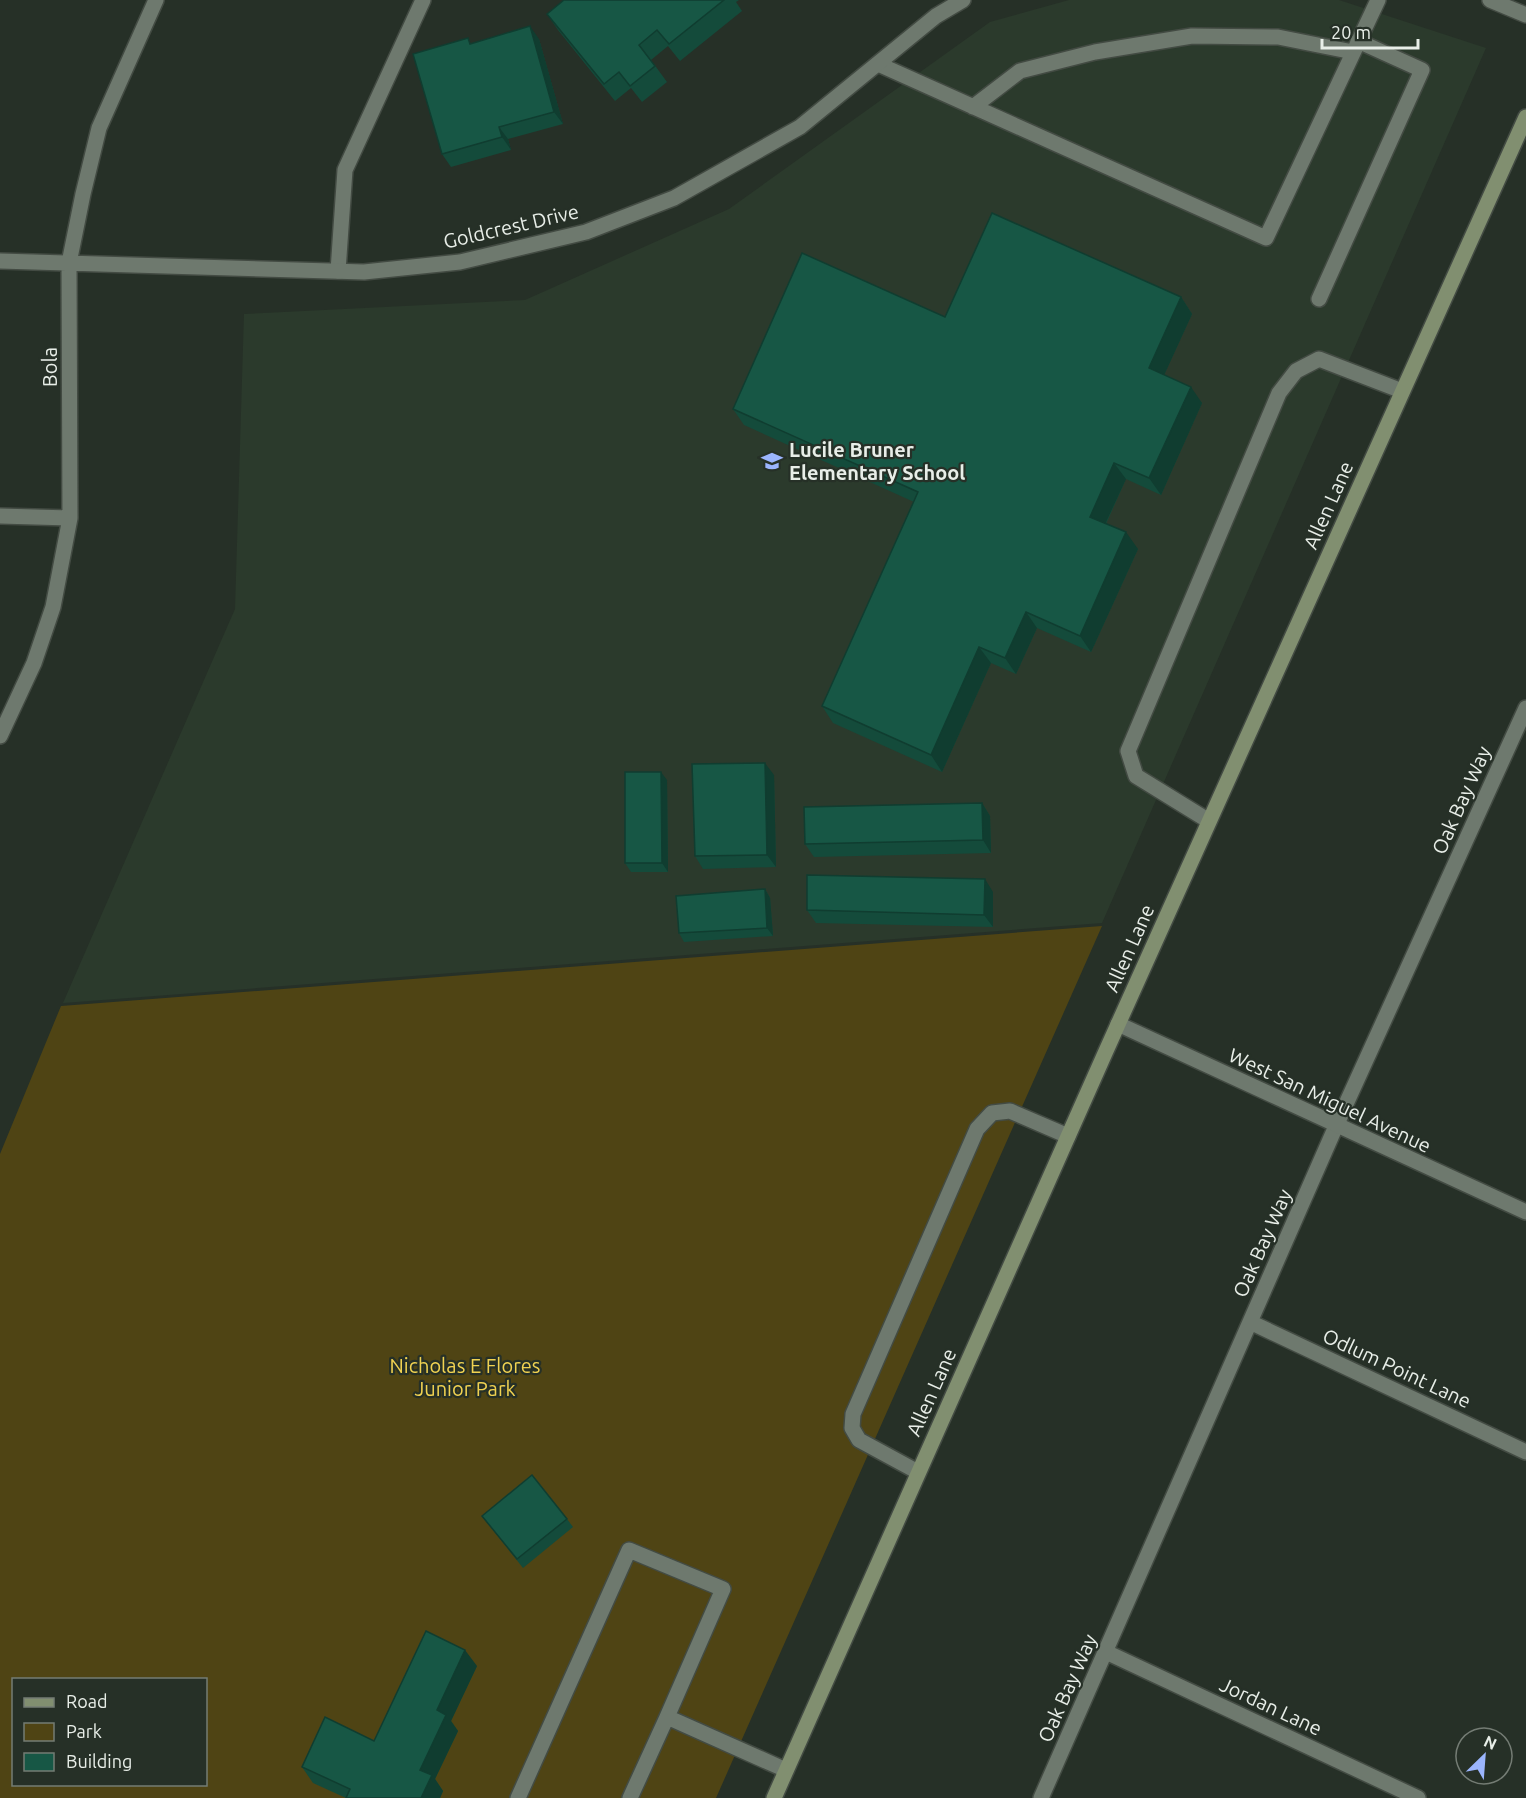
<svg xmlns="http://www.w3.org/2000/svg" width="1526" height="1798" font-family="Ubuntu,sans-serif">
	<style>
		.built { fill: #2b3a2c }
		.green { fill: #4f4414; fill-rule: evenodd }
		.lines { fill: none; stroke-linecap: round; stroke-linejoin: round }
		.service-casing { stroke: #434b43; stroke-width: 18 }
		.minor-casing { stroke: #434b43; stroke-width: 18 }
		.tertiary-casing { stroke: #434b43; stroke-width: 18 }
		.secondary-casing { stroke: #434b43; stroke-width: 18 }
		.service { stroke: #6e796e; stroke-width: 15 }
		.minor { stroke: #6e796e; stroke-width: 15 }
		.tertiary { stroke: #6e796e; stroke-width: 15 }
		.secondary { stroke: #818f70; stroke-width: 15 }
		.wall { fill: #144b3b }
		.shaded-wall { fill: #103d30 }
		.building { fill: #175745; stroke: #103d30; stroke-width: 1.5 }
		.labels { text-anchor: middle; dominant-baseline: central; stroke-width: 4.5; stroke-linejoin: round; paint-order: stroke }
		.street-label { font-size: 20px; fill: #e8eee8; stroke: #263027 }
		.poi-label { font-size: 20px; font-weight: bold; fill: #e8eee8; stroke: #263027; text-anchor: start }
		.park-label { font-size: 20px; fill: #f0d251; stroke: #263027 }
	</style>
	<rect width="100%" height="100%" fill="#263027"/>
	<path class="built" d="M1069 0H1339L1486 48 1102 923 63 1003 235 609 244 314 525 300 729 209 990 22Z"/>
	<path class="green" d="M1102 926 716 1798H0V1154L61 1006ZM14 1680H206V1784H14Z"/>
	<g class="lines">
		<defs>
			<path id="service" d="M878 64 1266 238 1378 0
				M973 107 1020 71 1095 52 1192 36 1278 37 1353 52
				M338 271 345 170 423 0
				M1319 299 1422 70 1358 41
				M1209 821 1136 776 1128 751 1279 393 1296 371 1319 359 1402 391
				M918 1472 859 1440 852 1428 853 1414 977 1129 992 1113 1010 1111 1068 1136
				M518 1798 629 1550 723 1589 667 1717
				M630 1798 667 1717 786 1770"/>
			<path id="minor" d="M1490 0 1526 15
				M0 261 364 272 460 262 586 232 674 198 800 127 936 16 963 0
				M0 516 70 518
				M0 736 34 663 53 607 70 518 69 263 83 194 99 128 156 0
				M1250 1322 1526 1452
				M1106 1652 1418 1798
				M1041 1798 1336 1126 1526 708"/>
			<path id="tertiary" d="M1118 1024 1526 1212"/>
			<path id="secondary" d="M774 1798 1106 1051 1526 117"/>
		</defs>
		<use href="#service" class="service-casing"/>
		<use href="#minor" class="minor-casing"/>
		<use href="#tertiary" class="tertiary-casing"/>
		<use href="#secondary" class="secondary-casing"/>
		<use href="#service" class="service"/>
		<use href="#minor" class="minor"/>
		<use href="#tertiary" class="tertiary"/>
		<use href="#secondary" class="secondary"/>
	</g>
	<path class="wall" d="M564 0H739L736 2 742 11 680 61 668 46 651 60 667 82 642 102 631 88 615 101 558 30 547 14Z
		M539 39 563 124 508 139 511 150 451 167 442 154 472 43Z
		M1181 297 1192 314 1164 375 1202 403 1161 495 1126 479 1106 524 1138 549 1091 652 1037 628 1016 674 991 663 942 772 833 723 822 706 914 502 744 425 733 409Z
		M774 775 776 867 703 869 695 856Z
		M667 780 668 872H631L625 863Z
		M982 803 990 816 991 853 814 857 805 844Z
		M765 889 770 898 773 936 684 942 679 933Z
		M993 892V927L816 923 807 910Z
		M482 1516 567 1519 573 1527 523 1568Z
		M477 1666 451 1721 458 1731 435 1779 443 1791 440 1798H346L313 1783 302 1767 374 1741Z"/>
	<path class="shaded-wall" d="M530 26 539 39 563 124 554 112Z
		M499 127 508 139 511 150 502 137Z
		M1181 297 1192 314 1160 384 1149 368Z
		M1191 387 1202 403 1161 495 1149 478Z
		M1114 463 1126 479 1101 533 1090 517Z
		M1126 532 1138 549 1091 652 1080 636Z
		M1026 612 1037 628 1016 674 1005 658Z
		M979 647 991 663 942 772 931 755Z
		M765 763 774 775 776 867 767 855Z
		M661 772 667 780 668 872 662 863Z
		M982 803 990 816 991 853 983 840Z
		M985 879 993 892V927L984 915Z
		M765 889 770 898 773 936 767 928Z
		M465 1650 477 1666 451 1721 458 1731 435 1779 443 1791 440 1798H421L420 1770 437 1710Z"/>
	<path class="building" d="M564 0H724L669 44 657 30 639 45 655 66 630 86 619 72 604 84 547 14Z
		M530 26 554 112 499 127 502 137 442 154 413 54 468 38 470 44Z
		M992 213 1181 297 1149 368 1191 387 1149 478 1114 463 1090 517 1126 532 1080 636 1026 612 1005 658 979 647 931 755 822 706 918 492 733 409 802 253 945 317Z
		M765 763 767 855 695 856 692 764Z
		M625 772H661L662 863H625Z
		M982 803 983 840 805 844 804 807Z
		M807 875 985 879 984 915 807 910Z
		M765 889 767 928 679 933 676 896Z
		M532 1475 567 1519 517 1559 482 1516Z
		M426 1631 465 1650 437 1710 446 1715 420 1770 432 1775 421 1798H346L350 1789 302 1767 325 1717 374 1741Z"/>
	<defs>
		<symbol id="school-bare" viewBox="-9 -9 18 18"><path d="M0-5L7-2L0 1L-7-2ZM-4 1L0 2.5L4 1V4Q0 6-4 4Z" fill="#9bb5fd" stroke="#263027" stroke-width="2.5" paint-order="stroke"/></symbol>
	</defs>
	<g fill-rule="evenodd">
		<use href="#school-bare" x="757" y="446" width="30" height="30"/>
	</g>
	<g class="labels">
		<g class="street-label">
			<text transform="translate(511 226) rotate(-13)">Goldcrest Drive</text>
			<text transform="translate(49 367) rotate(-90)">Bola</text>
			<text transform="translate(1328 505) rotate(-66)">Allen Lane</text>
			<text transform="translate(1461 800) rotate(-66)">Oak Bay Way</text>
			<text transform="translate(1129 948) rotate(-66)">Allen Lane</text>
			<text transform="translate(1330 1100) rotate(25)">West San Miguel Avenue</text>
			<text transform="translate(1262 1243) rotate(-66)">Oak Bay Way</text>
			<text transform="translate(1397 1368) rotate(25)">Odlum Point Lane</text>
			<text transform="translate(931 1392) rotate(-66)">Allen Lane</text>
			<text transform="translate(1067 1688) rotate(-66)">Oak Bay Way</text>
			<text transform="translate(1271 1706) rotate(25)">Jordan Lane</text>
		</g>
		<g class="poi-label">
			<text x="789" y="449">Lucile Bruner<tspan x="789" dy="23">Elementary School</tspan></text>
		</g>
		<g class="park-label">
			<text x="465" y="1365">Nicholas E Flores<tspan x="465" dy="23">Junior Park</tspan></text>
		</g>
	</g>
	<rect x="12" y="1678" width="195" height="108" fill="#263027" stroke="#747c74" stroke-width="1.5"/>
	<rect x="24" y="1698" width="30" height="9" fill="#818f70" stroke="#747c74" stroke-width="1.5"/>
	<text x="66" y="1708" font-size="18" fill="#e8eee8">Road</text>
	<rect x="24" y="1723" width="30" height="18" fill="#4f4414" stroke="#747c74" stroke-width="1.5"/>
	<text x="66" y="1738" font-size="18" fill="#e8eee8">Park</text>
	<rect x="24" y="1753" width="30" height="18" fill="#175745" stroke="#747c74" stroke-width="1.5"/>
	<text x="66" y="1768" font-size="18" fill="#e8eee8">Building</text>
	<g transform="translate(1484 1756) rotate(25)"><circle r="28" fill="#263027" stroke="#747c74" stroke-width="1.5"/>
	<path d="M0-4.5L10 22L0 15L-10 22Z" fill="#9bb5fd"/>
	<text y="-9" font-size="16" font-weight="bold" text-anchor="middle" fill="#e8eee8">N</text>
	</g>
	<path d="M1322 39v9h96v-9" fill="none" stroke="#e8eee8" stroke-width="3"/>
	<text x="1331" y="39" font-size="18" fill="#e8eee8" stroke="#263027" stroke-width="4.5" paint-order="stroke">20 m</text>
</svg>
